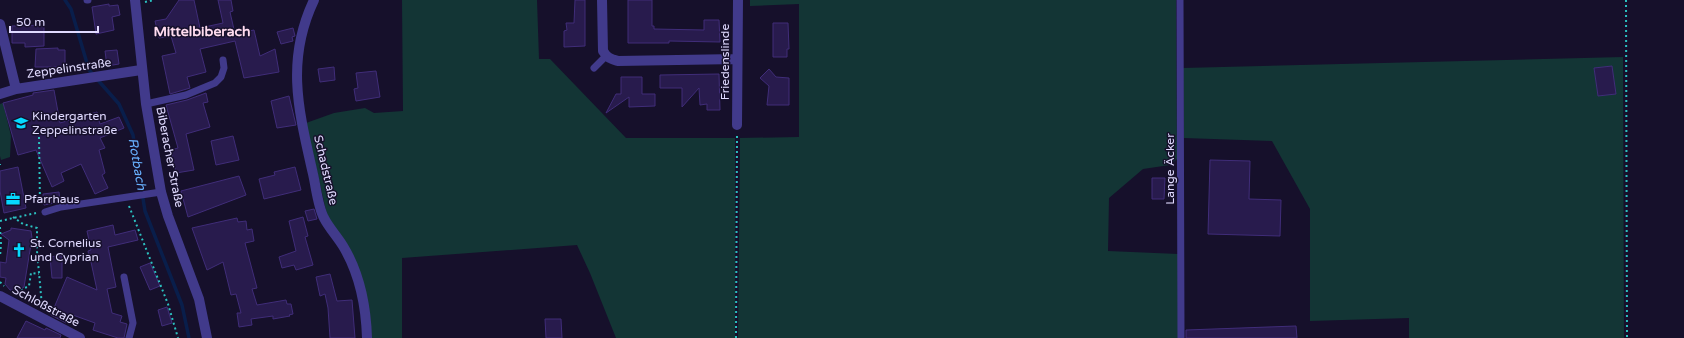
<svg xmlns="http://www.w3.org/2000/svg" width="1684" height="338" font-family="'Varela Round',sans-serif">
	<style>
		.green { fill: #133535 }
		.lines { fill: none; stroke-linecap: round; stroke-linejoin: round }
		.stream { stroke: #091e4b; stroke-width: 3.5 }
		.building { fill: #281b4d; stroke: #402d79 }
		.path { stroke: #2cc1c0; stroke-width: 2; stroke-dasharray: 2 3; stroke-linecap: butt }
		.service { stroke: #413a8b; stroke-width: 7 }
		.minor { stroke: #413a8b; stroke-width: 10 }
		.tertiary { stroke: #413a8b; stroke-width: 10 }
		.labels { text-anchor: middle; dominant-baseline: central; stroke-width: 3; stroke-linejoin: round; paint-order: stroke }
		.street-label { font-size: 12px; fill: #e0daff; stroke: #16102b }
		.poi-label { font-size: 12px; fill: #e0daff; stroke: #16102b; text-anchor: start }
		.water-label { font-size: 13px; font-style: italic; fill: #68b1ff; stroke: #16102b }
		.quarter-label { font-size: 14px; font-weight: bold; fill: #ffdcf0; stroke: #16102b }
	</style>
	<rect width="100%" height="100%" fill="#16102b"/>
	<path class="green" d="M402 0H537L539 59H550L626 138H735V338H616L590 273 577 245 402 258V338H370L368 301 327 215 306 123 334 113 365 108 374 113 403 111Z
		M750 0H1176L1177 159 1170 165 1143 169 1109 198 1108 251 1178 254V338H738L740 138 799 137V4L750 6Z
		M1623 57 1624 338H1409V318L1310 321V209L1272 141 1184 138 1183 68Z
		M3 103 11 136 10 157 1 160 0 156V104Z"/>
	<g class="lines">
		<path class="stream" d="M65 0 71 9 89 70 119 104 133 135 145 211 182 305 189 338"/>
	</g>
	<path class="building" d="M179 0H194L200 28 223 23 218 0H231L233 11 230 12 235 34 254 30 260 56 275 49 279 72 244 78 235 41 200 49 206 72 187 77 190 88 170 94 162 56 176 53 171 36 159 38 155 21 166 19Z
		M575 0H585V46L564 47V31L567 30 566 23H574Z
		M628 0H652V26H654V29L704 30V20H719L720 42 669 41V43H628Z
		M109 4V6L118 5 120 15 112 17 114 30 96 34 92 7Z
		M773 23H788L789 49H787V57H773Z
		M44 25V46L25 47V43H12V26Z
		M293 28 295 36 292 37 293 41 281 44 277 32Z
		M58 48V50H65V67H35L36 49Z
		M117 50 119 64 107 66 105 51Z
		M1612 66 1616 94 1598 96 1594 68Z
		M334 67 335 80 320 82 318 69Z
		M769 69 776 77 789 78V105H767L769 86 760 78Z
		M376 71 380 97 356 101 354 89 358 88 356 73Z
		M719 74 720 110H707V104L700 105 699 88 682 107V88H660V75Z
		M621 77H642V94H655V106L629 107V97L606 113 616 94H621Z
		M54 90 60 123 97 112 100 124 119 117 124 128 100 138 105 148 99 150 105 173 102 175 108 188 95 194 81 164 61 173 64 181 52 187 36 150 18 155 3 103 33 95V93Z
		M206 93 208 102 203 103 210 127 186 134 194 170 176 173 171 150 178 148 166 105 187 100Z
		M289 96 296 125 277 128 271 101Z
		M233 136 239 160 216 165 211 141Z
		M1210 160 1250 161 1249 199 1281 200 1280 236 1208 234Z
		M18 167 26 208 4 213 0 191V171Z
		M295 167 301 190 264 199 259 179 275 175 274 172Z
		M239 176 246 195 188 217 181 191Z
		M1152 178H1165L1164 199H1152Z
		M59 192 60 202 44 205 43 194Z
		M314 209 317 219 308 221 305 211Z
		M303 217 308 236 305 237 313 265 296 270 294 265 282 268 279 257 296 251 289 221Z
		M237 218 238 222 246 221 247 230 252 229 254 241 245 243 257 288 252 289 257 305 286 300 287 304H291L293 314 289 315 290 316 273 319V316L251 319 252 325 239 327 237 313H241L236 294 231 295 223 262 207 270 192 228Z
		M113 225 115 235 135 230 138 240 108 247 116 287 107 289 112 313 122 316 120 322 127 324 124 338H118L93 330 95 323 70 314 66 323 51 315 67 277 97 290 91 262H90L88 251 91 250 87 231Z
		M11 228 31 231 32 238 24 287 18 291 10 290 5 284 6 278 0 277V262L6 263 9 240 1 234 11 230Z
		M62 255V278H52L50 257Z
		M150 263 160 286 150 290 140 267Z
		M330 274 337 301 352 300 355 338H330L328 308 325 294 320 296 316 277Z
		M167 307 172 323 162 326 158 310Z
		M545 319H561L562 338H546Z
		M26 321 45 330 46 328 61 335 60 338H17Z
		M1296 326 1297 338H1186V330Z"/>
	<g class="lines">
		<path class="path" d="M1626 0 1627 338
			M145 2 154 0
			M39 137 40 205
			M0 164V165
			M129 206 168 304 178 338
			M13 217 23 224 37 228V251L42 306
			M0 221 36 213
			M0 227 1 244 0 257
			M0 282 4 286
			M16 292 29 286 31 273 39 274
			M736 338 737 135"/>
		<path class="service" d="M87 0H88
			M1180 0 1181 338
			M594 68 606 56
			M146 104 186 95 215 83 221 77 224 68 223 60
			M45 212 61 207 161 192
			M124 277 133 323 129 338"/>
		<path class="minor" d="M314 0C285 61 299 112 313 174 316 187 318 207 324 218 329 228 337 236 343 246 360 274 366 305 367 338
			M602 0 603 51C607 58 611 59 618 61L737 59
			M0 24 16 89
			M0 94 16 89 141 70
			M737 125 738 0"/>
		<path class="tertiary" d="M135 0 146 104 161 192 168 216 199 299 207 338
			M0 296 80 338"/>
	</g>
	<defs>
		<symbol id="school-bare" viewBox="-9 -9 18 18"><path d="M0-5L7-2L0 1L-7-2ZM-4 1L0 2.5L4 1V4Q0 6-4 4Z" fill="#06d9ff" stroke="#16102b" stroke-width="2.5" paint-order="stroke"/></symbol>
		<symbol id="office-bare" viewBox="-9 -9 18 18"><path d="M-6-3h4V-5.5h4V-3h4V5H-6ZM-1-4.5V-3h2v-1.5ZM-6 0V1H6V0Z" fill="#06d9ff" stroke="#16102b" stroke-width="2.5" paint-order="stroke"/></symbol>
		<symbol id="church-bare" viewBox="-9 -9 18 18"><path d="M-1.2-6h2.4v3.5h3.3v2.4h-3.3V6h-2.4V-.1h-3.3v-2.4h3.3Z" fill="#06d9ff" stroke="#16102b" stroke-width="2.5" paint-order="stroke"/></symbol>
	</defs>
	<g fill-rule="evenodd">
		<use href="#school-bare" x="11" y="113" width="20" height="20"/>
		<use href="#office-bare" x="3" y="189" width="20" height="20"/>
		<use href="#church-bare" x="9" y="240" width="20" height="20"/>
	</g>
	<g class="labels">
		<g class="street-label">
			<text transform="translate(725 62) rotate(-90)">Friedenslinde</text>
			<text transform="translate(69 68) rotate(-8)">Zeppelinstraße</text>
			<text transform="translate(170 157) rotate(79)">Biberacher Straße</text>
			<text transform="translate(1170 169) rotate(-90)">Lange Äcker</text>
			<text transform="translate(326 170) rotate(77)">Schadstraße</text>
			<text transform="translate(46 306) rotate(28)">Schloßstraße</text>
		</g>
		<g class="poi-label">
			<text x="32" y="116">Kindergarten<tspan x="32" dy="14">Zeppelinstraße</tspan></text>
			<text x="24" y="199">Pfarrhaus</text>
			<text x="30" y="243">St. Cornelius<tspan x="30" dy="14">und Cyprian</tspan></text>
		</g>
		<g class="water-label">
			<text transform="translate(137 164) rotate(80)">Rotbach</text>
		</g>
		<g class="quarter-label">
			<text x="202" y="31">Mittelbiberach</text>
		</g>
	</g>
	<path d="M10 26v6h88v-6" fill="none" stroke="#e0daff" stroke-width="2"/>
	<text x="16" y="26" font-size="12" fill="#e0daff" stroke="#16102b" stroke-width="3" paint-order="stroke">50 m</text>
</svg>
